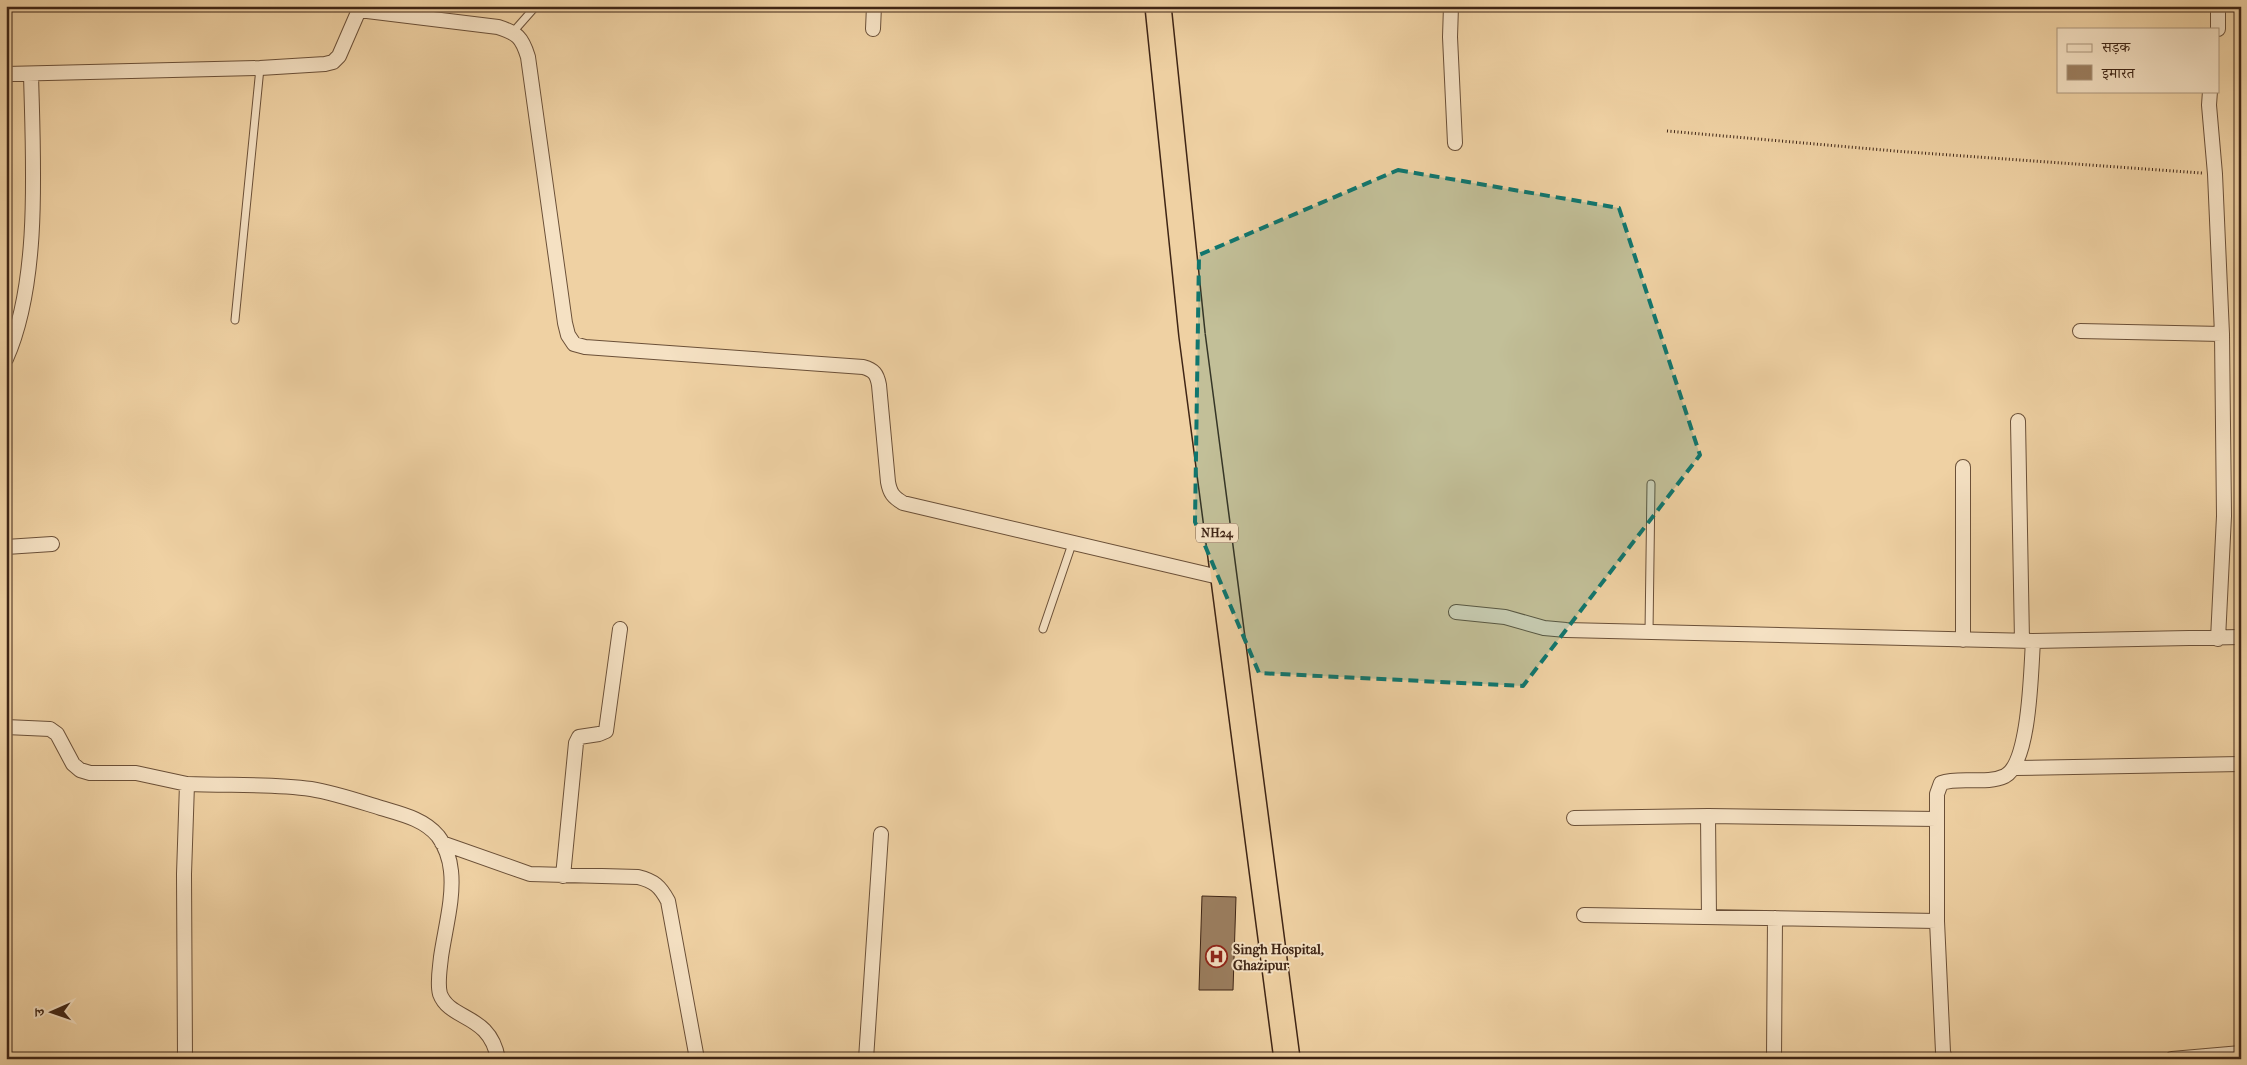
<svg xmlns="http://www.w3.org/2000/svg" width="2247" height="1065" font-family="'IM FELL French Canon','Noto Serif Devanagari',serif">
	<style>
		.water { fill: #b39773; stroke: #85694d }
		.building { fill: #9b7e5f; stroke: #3f2515 }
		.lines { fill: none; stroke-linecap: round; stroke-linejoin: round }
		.lane-casing { stroke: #6b5038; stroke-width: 9 }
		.street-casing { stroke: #6b5038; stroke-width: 16 }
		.highway-casing { stroke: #3f2515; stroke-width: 28 }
		.path { stroke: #3f2515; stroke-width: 3; stroke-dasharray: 1 2.5; stroke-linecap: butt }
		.lane { stroke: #f5e1c3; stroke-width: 7 }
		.street { stroke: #f5e1c3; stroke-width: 14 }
		.highway { stroke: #efd1a3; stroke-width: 25 }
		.marked { fill: #0f766e; fill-opacity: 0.2; stroke: #0f766e; stroke-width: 4; stroke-dasharray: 10 6; stroke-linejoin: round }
		.labels { text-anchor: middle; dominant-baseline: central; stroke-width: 4; stroke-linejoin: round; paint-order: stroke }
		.shield { fill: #f5e1c3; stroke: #765d49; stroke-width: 1 }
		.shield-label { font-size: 12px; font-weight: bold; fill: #3f2515 }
		.poi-label { font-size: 14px; font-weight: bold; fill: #3f2515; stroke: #f5e1c3; text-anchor: start }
	</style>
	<rect width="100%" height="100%" fill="#efd1a3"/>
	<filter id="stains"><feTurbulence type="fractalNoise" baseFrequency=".004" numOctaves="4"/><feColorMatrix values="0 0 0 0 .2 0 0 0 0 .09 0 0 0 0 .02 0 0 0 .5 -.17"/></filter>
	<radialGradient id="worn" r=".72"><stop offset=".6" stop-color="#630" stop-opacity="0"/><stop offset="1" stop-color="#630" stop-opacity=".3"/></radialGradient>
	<path class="water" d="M996 6H1129V8L996 9Z"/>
	<path class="building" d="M1202 896 1236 897 1233 990H1199Z"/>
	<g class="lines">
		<defs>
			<path id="lane" d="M513 32 536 6
				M235 320 260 68
				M1043 629 1072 544
				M1649 632 1651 484"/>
			<path id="street" d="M1451 6 1450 37 1455 143
				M873 29 874 6
				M2218 29V6
				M6 74 260 68 325 64 333 62 339 56 359 10 498 27C517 33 522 37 528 57L565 323 568 335 574 344 585 347 863 367C874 370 877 374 879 385L888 482C890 493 893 497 903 503L1223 578
				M2210 91 2209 105 2215 174 2222 334 2224 516 2218 639
				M2080 331 2222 334
				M6 359C41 281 33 159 31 74
				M2018 421 2022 641
				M1963 467V640
				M6 547 52 544
				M1456 612 1505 617 1544 628 1566 630 2033 641 2241 637
				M6 727 50 729 57 734 73 764 80 770 90 773H136L187 784 184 874 185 1059
				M2015 768 2241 764
				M187 784C228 786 271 783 311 789 335 793 358 801 381 808 401 814 424 819 438 836 445 845 450 859 451 871 454 898 445 929 441 957 440 968 437 983 440 994 450 1021 490 1013 498 1059
				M1708 816 1709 917
				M1574 818 1708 816 1937 819
				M442 843 530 874 638 877C654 881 660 886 668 901L697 1059
				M563 876 576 743 579 737 599 734 606 731 620 629
				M1584 915 1937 921
				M866 1059 881 834
				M1774 1059 1775 918
				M1945 1059 1943 1052 1937 921V794L1941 783C1961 776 1986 785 2005 776 2030 763 2031 669 2033 641
				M2172 1059 2241 1053"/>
			<path id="highway" d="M1158 6 1192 335 1287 1059"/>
		</defs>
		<use href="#lane" class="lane-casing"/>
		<use href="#street" class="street-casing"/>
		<use href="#highway" class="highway-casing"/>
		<path class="path" d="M1667 131 1895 151 2202 173"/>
		<use href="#lane" class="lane"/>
		<use href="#street" class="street"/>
		<use href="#highway" class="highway"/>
	</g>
	<path class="marked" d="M1398 170 1619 208 1700 455 1523 686 1259 673 1195 522 1199 255Z"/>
	<defs>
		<symbol id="hospital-ring" viewBox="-11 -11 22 22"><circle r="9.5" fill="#f5e1c3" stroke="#8f2418" stroke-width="1.5"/><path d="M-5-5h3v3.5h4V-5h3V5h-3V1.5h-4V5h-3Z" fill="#8f2418"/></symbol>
	</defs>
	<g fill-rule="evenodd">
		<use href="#hospital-ring" x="1204" y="944" width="25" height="25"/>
	</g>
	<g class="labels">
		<rect class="shield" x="1196" y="523.5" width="42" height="19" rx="4"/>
		<g class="shield-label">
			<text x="1217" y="533">NH24</text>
		</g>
		<g class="poi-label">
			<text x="1233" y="949">Singh Hospital,<tspan x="1233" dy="16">Ghazipur</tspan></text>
		</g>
	</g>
	<rect width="2247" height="1065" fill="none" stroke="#efd1a3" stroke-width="25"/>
	<rect x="8" y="8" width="2232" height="1050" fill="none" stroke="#3f2515" stroke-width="2.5"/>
	<rect x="12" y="12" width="2222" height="1040" fill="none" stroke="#3f2515"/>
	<rect x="2057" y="28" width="162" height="65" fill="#f5e1c3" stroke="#ac967d"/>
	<rect x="2067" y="44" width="25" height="8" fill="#f5e1c3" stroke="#ac967d"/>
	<text x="2102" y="52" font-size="15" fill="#3f2515">सड़क</text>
	<rect x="2067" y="65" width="25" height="15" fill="#9b7e5f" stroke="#ac967d"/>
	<text x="2102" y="78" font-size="15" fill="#3f2515">इमारत</text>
	<g transform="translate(52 1012) rotate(268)" stroke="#f5e1c3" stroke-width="4" paint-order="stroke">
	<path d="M0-4L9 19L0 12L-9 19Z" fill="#3f2515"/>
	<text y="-8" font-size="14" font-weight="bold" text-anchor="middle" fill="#3f2515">उ</text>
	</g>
	<rect width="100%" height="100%" filter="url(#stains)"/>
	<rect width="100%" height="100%" fill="url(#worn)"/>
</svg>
